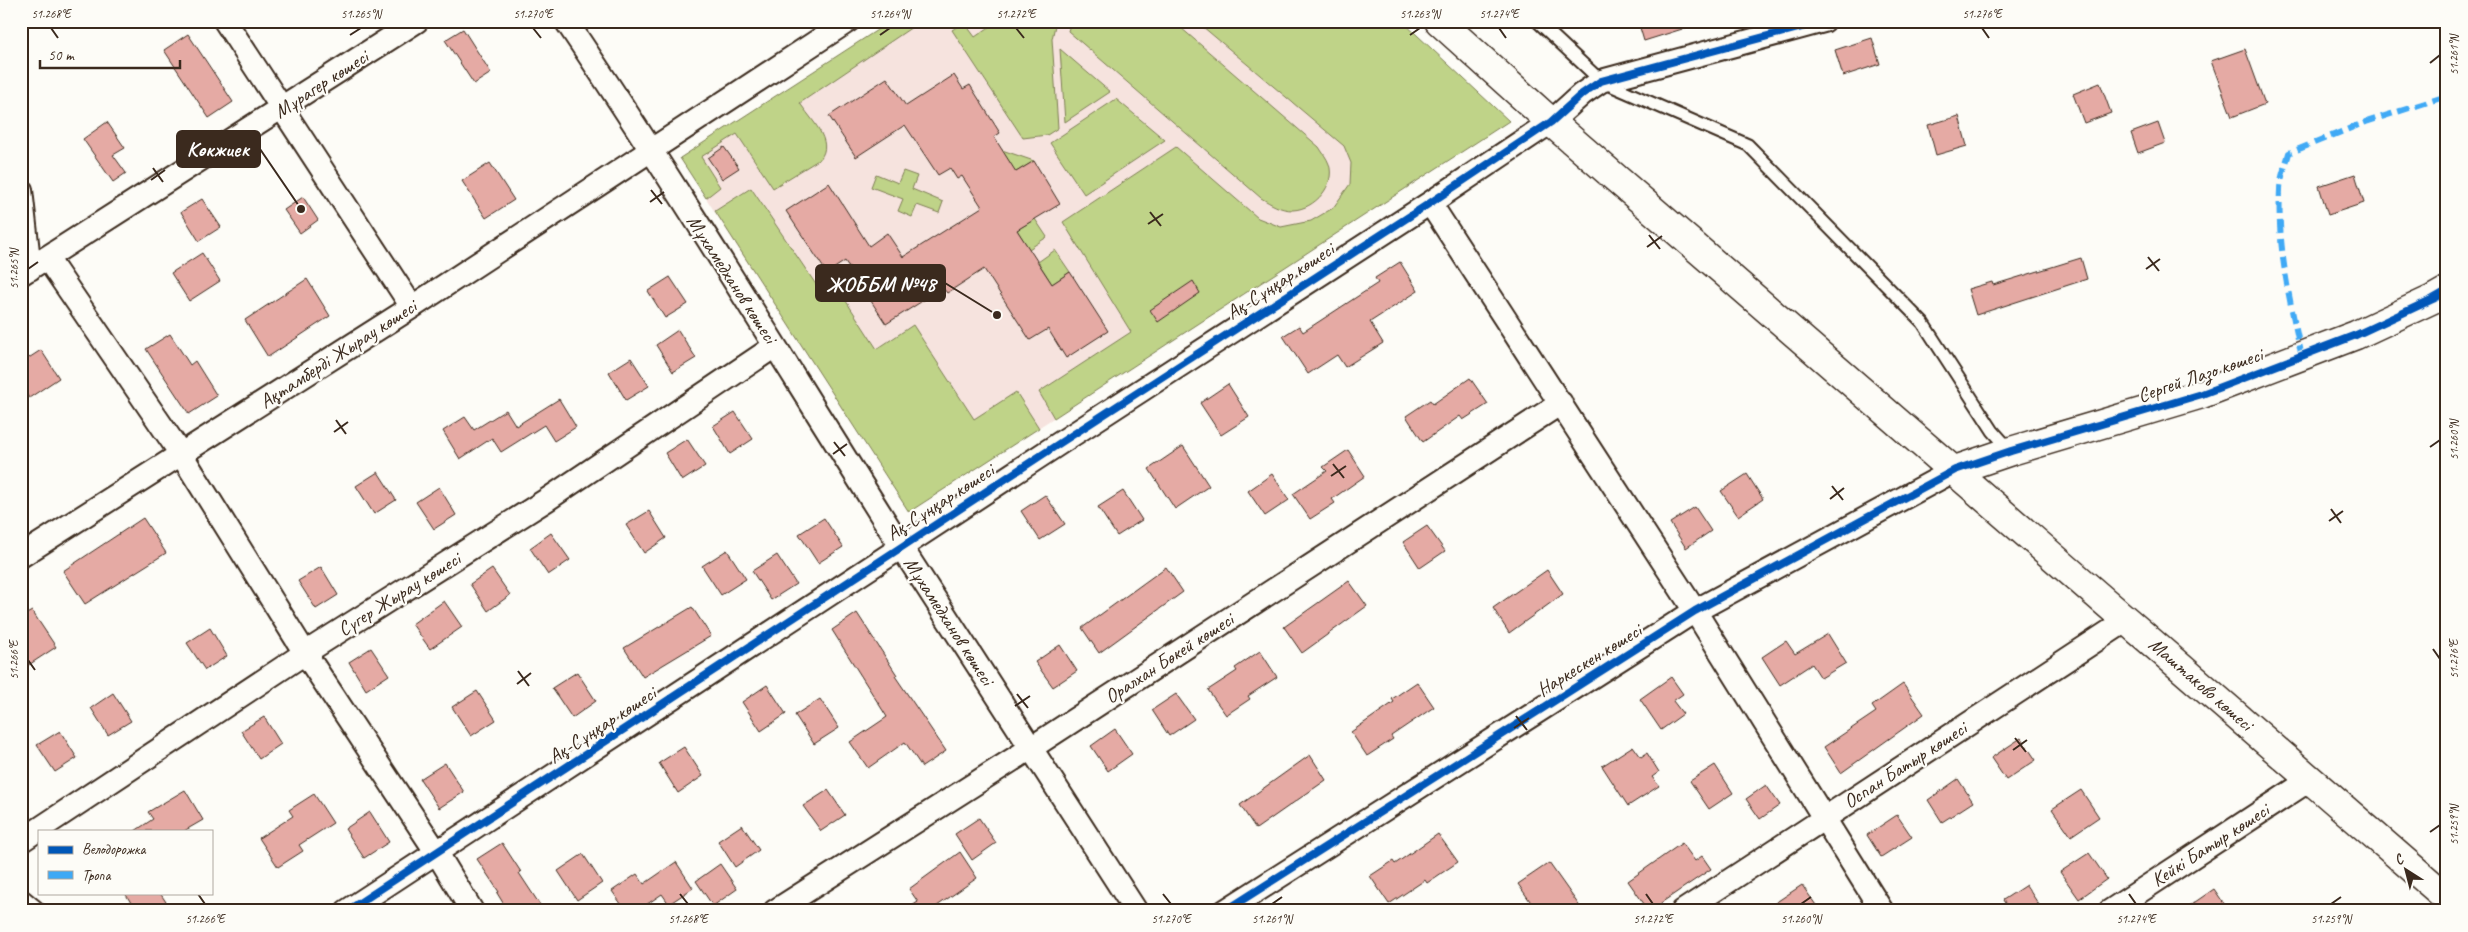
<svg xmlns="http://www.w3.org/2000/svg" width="2468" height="932" font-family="Caveat,sans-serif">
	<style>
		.built { fill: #f6e3de }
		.green { fill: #bfd388; stroke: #7d7e53 }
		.building { fill: #e5aaa4; stroke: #3b2a1e }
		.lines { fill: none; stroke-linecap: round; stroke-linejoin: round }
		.lane-casing { stroke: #3b2a1e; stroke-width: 15 }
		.street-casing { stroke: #3b2a1e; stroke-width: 26 }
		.secondary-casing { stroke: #3b2a1e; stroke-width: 31 }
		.lane { stroke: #fdfcf7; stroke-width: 11 }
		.street { stroke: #fdfcf7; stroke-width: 22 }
		.secondary { stroke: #fdfcf7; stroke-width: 28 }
		.quiet { stroke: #3fa9f5; stroke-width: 6; stroke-dasharray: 12 6; stroke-linecap: butt }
		.cycleway-casing { stroke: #fdfcf7; stroke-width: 11 }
		.cycleway { stroke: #0057b8; stroke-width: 8 }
		.ticks { fill: none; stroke: #3b2a1e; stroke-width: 2 }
		.labels { text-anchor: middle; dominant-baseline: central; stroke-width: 4.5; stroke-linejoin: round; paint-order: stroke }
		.street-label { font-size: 20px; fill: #3b2a1e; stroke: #fdfcf7 }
		.leader { fill: none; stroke: #3b2a1e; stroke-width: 2 }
		.callout-dot { fill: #3b2a1e; stroke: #fdfcf7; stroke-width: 2 }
		.callout { fill: #3b2a1e; stroke: #3b2a1e; stroke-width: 2 }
		.callout-label { font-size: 21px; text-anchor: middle; font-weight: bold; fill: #fff }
		.neatline { fill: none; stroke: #3b2a1e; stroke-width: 2 }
		.ticks-label { font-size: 12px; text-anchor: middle; fill: #3b2a1e }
	</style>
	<rect width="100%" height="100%" fill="#fdfcf7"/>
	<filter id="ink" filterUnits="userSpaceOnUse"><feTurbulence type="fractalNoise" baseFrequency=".02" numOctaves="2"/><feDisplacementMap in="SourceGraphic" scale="10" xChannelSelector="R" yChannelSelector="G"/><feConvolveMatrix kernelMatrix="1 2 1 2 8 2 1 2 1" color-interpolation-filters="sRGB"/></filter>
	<g filter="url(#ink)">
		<path class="built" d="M891 21H1268L1443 164 909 512 680 158Z"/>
		<path class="green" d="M891 21H921L800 103C810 119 835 141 820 159L773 188 737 134 701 157 720 187 706 198 680 158Z
			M998 21H1056L1052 39 1058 128 1047 135 1023 138 952 30 964 22 975 37Z
			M1071 21H1173L1319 147C1322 152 1327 158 1329 164 1336 185 1315 209 1293 210 1280 210 1271 204 1261 198L1068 31Z
			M1196 21H1402L1509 121 1054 418 1039 392 1131 332 1063 222 1176 147 1258 218 1281 227 1311 221 1333 208 1350 184 1351 163 1344 146Z
			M1060 49 1110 92 1065 122Z
			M1116 99 1165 140 1084 194 1050 143Z
			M1002 150 1034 161 990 188 976 167Z
			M903 171 917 176 912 189 943 202 939 213 917 205 912 217 898 211 903 199 871 187 876 174 898 183Z
			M751 188 821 292 835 284 877 349 913 325 974 419 1016 392 1039 428 909 512 715 211Z
			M1035 219 1047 237 1029 249 1017 230Z
			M1055 250 1070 272 1052 284 1038 262Z"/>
		<path class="building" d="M1638 21H1695V25L1644 41Z
			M463 29 491 73 474 84 445 40Z
			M188 34 233 102 209 118 164 50Z
			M1872 38 1880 64 1843 76 1835 50Z
			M2245 49 2265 104 2232 117 2211 61Z
			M954 75 963 89 970 85 1000 133 994 137 1016 172 1034 161 1060 204 1017 230 1052 284 1070 272 1108 331 1066 358 1048 329 1030 340 984 269 947 293 943 288 886 324 845 261 827 273 786 211 829 183 869 246 887 233 903 257 982 207 962 176 957 179 950 168 938 175 905 125 856 157 829 116 887 78 906 106Z
			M2100 83 2111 113 2084 123 2073 94Z
			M1959 116 1967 146 1936 155 1928 125Z
			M107 122 125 148 113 155 126 173 113 182 83 139Z
			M2158 123 2165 143 2138 153 2131 133Z
			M724 147 739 168 722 179 708 158Z
			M490 163 514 200 486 218 462 181Z
			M2355 174 2364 203 2328 215 2319 186Z
			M303 197 318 220 300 233 284 210Z
			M202 199 221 227 199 241 181 212Z
			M202 253 220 281 189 301 171 273Z
			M2081 258 2087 279 1976 315 1968 289 1992 282 1993 285Z
			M1400 262 1418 291 1370 322 1383 343 1345 367 1337 355 1308 374 1283 336 1299 326 1303 332 1378 283 1375 278Z
			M670 277 688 304 665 318 648 291Z
			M307 279 330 316 268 357 245 320Z
			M1193 281 1200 293 1158 322 1150 310Z
			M678 330 696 358 673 372 656 345Z
			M170 334 190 365 195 361 217 396 189 414 146 349Z
			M41 350 59 378 29 398 21 386V363Z
			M631 358 649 386 626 400 609 372Z
			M1470 378 1488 404 1463 420 1460 416 1423 442 1406 416 1430 400 1433 404Z
			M1228 384 1249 417 1221 435 1200 403Z
			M559 399 576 427 554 441 544 425 501 452 492 438 460 459 443 431 465 417 474 430 506 410 516 426Z
			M735 412 753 439 730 454 713 426Z
			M687 439 705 466 682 481 665 453Z
			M1183 446 1209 486 1175 509 1149 469Z
			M1348 450 1365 476 1332 499 1335 503 1310 519 1293 494 1327 471 1323 467Z
			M378 472 396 500 374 514 356 486Z
			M1272 474 1289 500 1265 516 1248 491Z
			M1747 474 1763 499 1738 516 1721 491Z
			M439 487 456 515 434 529 416 502Z
			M1123 491 1142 520 1117 536 1098 507Z
			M1045 495 1065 524 1040 540 1021 511Z
			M1695 507 1711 531 1686 548 1670 523Z
			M649 511 666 538 644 553 626 525Z
			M143 518 166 553 85 604 63 571Z
			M824 518 843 547 818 563 799 534Z
			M1427 526 1445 551 1420 568 1403 542Z
			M551 533 570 560 548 575 530 548Z
			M727 550 746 579 721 595 702 566Z
			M777 555 796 584 771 600 752 571Z
			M321 567 338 595 316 609 298 581Z
			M1166 567 1183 592 1099 653 1082 628Z
			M492 569 510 595 488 611 470 584Z
			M1547 570 1563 594 1509 633 1493 608Z
			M1349 581 1367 606 1302 653 1284 627Z
			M444 601 462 627 430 649 412 624Z
			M692 607 711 636 643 677 624 648Z
			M32 611 56 647 21 670V617Z
			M857 613 897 675 895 676 946 751 922 767 905 742 868 768 850 742 887 717 832 630Z
			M210 628 227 656 205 670 187 643Z
			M1828 634 1846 663 1821 678 1812 664 1780 685 1762 657 1786 641 1795 654Z
			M1060 645 1077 671 1053 687 1035 662Z
			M371 648 389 675 366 690 349 662Z
			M1260 651 1277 677 1248 696 1250 699 1226 715 1208 690 1237 671 1235 668Z
			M577 672 596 701 572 718 552 688Z
			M1671 677 1683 694 1673 701 1683 714 1661 730 1640 699Z
			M1417 682 1434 707 1391 736 1393 739 1367 756 1351 732 1394 702 1392 699Z
			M1903 684 1924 714 1841 773 1824 747 1876 712 1872 706Z
			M767 685 786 714 761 731 742 702Z
			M477 691 496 720 471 736 452 707Z
			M113 693 131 721 108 735 91 708Z
			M1176 694 1194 719 1169 736 1152 710Z
			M820 699 839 728 814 744 795 715Z
			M264 717 281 744 259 759 241 731Z
			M1115 729 1132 754 1108 771 1091 746Z
			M60 731 77 758 55 772 37 745Z
			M2021 738 2036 760 2006 780 1991 758Z
			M1633 746 1641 757 1647 753 1659 772 1652 777 1659 786 1628 806 1602 766Z
			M684 747 703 776 678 793 659 763Z
			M1310 755 1326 780 1256 829 1240 805Z
			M445 763 464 792 439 808 420 779Z
			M1715 765 1733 793 1709 809 1690 781Z
			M1958 779 1973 802 1942 822 1928 800Z
			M1766 785 1780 805 1760 819 1746 799Z
			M185 790 203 820 184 831H135L153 819 148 812Z
			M828 790 845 815 821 831 803 806Z
			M2081 790 2099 817 2071 836 2052 809Z
			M314 794 333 823 299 845 303 851 278 867 259 838 293 816 289 810Z
			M370 812 389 842 364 858 345 829Z
			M1897 815 1912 837 1881 857 1867 835Z
			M979 818 996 843 972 860 955 834Z
			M742 825 759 850 735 867 718 841Z
			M1438 834 1458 862 1427 883 1425 880 1389 904 1370 876 1393 861 1395 864Z
			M502 843 521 872 519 873 544 911H508L497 893 499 892 477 859Z
			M1682 843 1695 861 1702 856 1711 869 1649 911 1628 881Z
			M960 852 977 878 930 911H904L918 902 909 889Z
			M2089 853 2107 879 2079 899 2060 872Z
			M583 854 602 883 577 900 558 871Z
			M676 862 693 888 669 904 662 894 637 911H626L612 891 637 874 644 884Z
			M1549 863 1583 911H1537L1518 884Z
			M720 864 737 889 713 906 696 881Z
			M1802 885 1820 911H1763Z
			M2026 885 2043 911H2010L2003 900Z
			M2214 889 2229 911H2182Z
			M125 893H160L172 911H136Z"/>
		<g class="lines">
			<defs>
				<path id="lane" d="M1537 21 1601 81 1748 145 1923 323 1993 431 2011 451"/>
				<path id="street" d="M225 21 412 307
					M566 21C682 193 789 370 900 545 978 667 1057 789 1136 911
					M21 190 30 269
					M1430 203 1695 611 1882 911
					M47 258 181 454 305 653 437 853 472 911
					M21 274 417 21
					M21 556 412 307 848 21
					M21 841 305 653 548 499 775 346
					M21 901 33 911
					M347 911 1060 443 1430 203 1551 122 1582 94 1601 81 1824 21
					M775 911 1031 748 1561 403
					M1225 911 1695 611 1955 470
					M1683 911 2127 620
					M2110 911 2311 779"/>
				<path id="secondary" d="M1439 21 1551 122 2447 898
					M1955 470 2011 451 2202 394 2356 335 2433 299 2447 291"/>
			</defs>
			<use href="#lane" class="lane-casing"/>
			<use href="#street" class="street-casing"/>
			<use href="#secondary" class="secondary-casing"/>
			<use href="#lane" class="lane"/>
			<use href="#street" class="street"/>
			<use href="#secondary" class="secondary"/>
			<path class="quiet" d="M2302 357C2290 302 2277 247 2280 190 2280 178 2286 165 2289 153L2366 122 2447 96"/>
			<defs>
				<path id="cycleway" d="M347 911 1060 443 1430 203 1551 122 1582 94 1601 81 1824 21
					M1225 911 1695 611 1955 470 2011 451 2202 394 2356 335 2433 299 2447 291"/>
			</defs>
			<use href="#cycleway" class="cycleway-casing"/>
			<use href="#cycleway" class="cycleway"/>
		</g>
	</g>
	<path class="ticks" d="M51 28 58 38M533 28 541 38M1016 28 1024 38M1499 28 1506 38M1982 28 1989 38M350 35 361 28M880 35 890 28M1410 35 1420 28M2430 63 2440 55M153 168 163 182M151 180 165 170M651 190 662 204M650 202 664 192M1150 212 1161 226M1148 224 1163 214M1649 235 1660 249M1647 247 1662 236M2148 257 2159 271M28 269 38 262M2146 269 2160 259M336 420 346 434M334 432 348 422M834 442 845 456M2430 447 2440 440M833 454 847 444M1333 464 1344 478M1331 476 1346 466M1832 486 1843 500M1830 499 1844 488M2331 509 2341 523M2329 521 2343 511M2433 649 2440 659M28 660 35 670M518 671 529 686M517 684 531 673M1017 694 1028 708M1015 706 1030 696M1516 716 1527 730M1514 728 1529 718M2015 738 2026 752M2013 750 2027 740M2430 832 2440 825M198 894 205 904M680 894 688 904M1163 894 1171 904M1646 894 1653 904M2129 894 2136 904M1272 904 1282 897M1801 904 1811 897M2331 904 2341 897"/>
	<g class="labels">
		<g class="street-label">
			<text transform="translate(321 84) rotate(-33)">Мұрагер көшесі</text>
			<text transform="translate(732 279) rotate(57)">Мұхамедханов көшесі</text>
			<text transform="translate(1280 281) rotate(-33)">Ақ-Сұңқар көшесі</text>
			<text transform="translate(338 354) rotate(-33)">Ақтамберді Жырау көшесі</text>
			<text transform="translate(2200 375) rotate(-19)">Сергей Лазо көшесі</text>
			<text transform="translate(940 502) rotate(-33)">Ақ-Сұңқар көшесі</text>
			<text transform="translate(399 594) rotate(-32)">Сүгер Жырау көшесі</text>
			<text transform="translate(949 621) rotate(57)">Мұхамедханов көшесі</text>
			<text transform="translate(1169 658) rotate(-33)">Оралхан Бөкей көшесі</text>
			<text transform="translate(1589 660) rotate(-32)">Наркескен көшесі</text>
			<text transform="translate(2201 684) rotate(41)">Маштаково көшесі</text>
			<text transform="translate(602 725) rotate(-33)">Ақ-Сұңқар көшесі</text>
			<text transform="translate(1905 765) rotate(-33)">Оспан Батыр көшесі</text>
			<text transform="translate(2210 845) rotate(-33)">Кейкі Батыр көшесі</text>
		</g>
	</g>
	<path class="leader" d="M301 209L260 149M997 315L945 283"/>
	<g class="callout-dot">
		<circle cx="301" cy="209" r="5"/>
		<circle cx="997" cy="315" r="5"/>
	</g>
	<g class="callout">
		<rect x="177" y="131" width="83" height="36" rx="5"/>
		<rect x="816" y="265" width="129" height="36" rx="5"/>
	</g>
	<g class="callout-label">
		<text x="218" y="156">Көкжиек</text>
		<text x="881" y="291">ЖОББМ №48</text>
	</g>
	<rect width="2468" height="932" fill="none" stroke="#fdfcf7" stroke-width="55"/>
	<rect x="38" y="830" width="175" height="65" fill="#fdfcf7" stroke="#afa8a0"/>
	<rect x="48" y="846" width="25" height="8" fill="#0057b8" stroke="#afa8a0"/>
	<text x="82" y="854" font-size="15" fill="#3b2a1e">Велодорожка</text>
	<rect x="48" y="871" width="25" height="8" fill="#3fa9f5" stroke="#afa8a0"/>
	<text x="82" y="880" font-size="15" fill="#3b2a1e">Тропа</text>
	<g transform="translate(2406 870) rotate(324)" stroke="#fdfcf7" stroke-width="4" paint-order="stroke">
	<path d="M0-4L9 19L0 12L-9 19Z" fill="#3b2a1e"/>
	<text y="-8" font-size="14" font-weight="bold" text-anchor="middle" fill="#3b2a1e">С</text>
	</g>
	<path d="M40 60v8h140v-8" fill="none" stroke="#3b2a1e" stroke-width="2.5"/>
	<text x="48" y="60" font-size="15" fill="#3b2a1e" stroke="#fdfcf7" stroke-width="4" paint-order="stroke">50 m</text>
	<rect x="28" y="28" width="2412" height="876" class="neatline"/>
	<g class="ticks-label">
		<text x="51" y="18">51.268°E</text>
		<text x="361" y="18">51.265°N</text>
		<text x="533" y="18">51.270°E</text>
		<text x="890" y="18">51.264°N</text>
		<text x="1016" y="18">51.272°E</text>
		<text x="1420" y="18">51.263°N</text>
		<text x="1499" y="18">51.274°E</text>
		<text x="1982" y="18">51.276°E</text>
		<text transform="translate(2454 55) rotate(-90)" y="4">51.261°N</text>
		<text transform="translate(14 269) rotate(-90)" y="4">51.265°N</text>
		<text transform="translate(2454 440) rotate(-90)" y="4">51.260°N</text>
		<text transform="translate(2454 659) rotate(-90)" y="4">51.276°E</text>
		<text transform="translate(14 660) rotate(-90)" y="4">51.266°E</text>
		<text transform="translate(2454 825) rotate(-90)" y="4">51.259°N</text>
		<text x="205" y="923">51.266°E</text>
		<text x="688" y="923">51.268°E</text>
		<text x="1171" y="923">51.270°E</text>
		<text x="1272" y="923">51.261°N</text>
		<text x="1653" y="923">51.272°E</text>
		<text x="1801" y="923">51.260°N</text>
		<text x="2136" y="923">51.274°E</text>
		<text x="2331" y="923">51.259°N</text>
	</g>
</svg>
